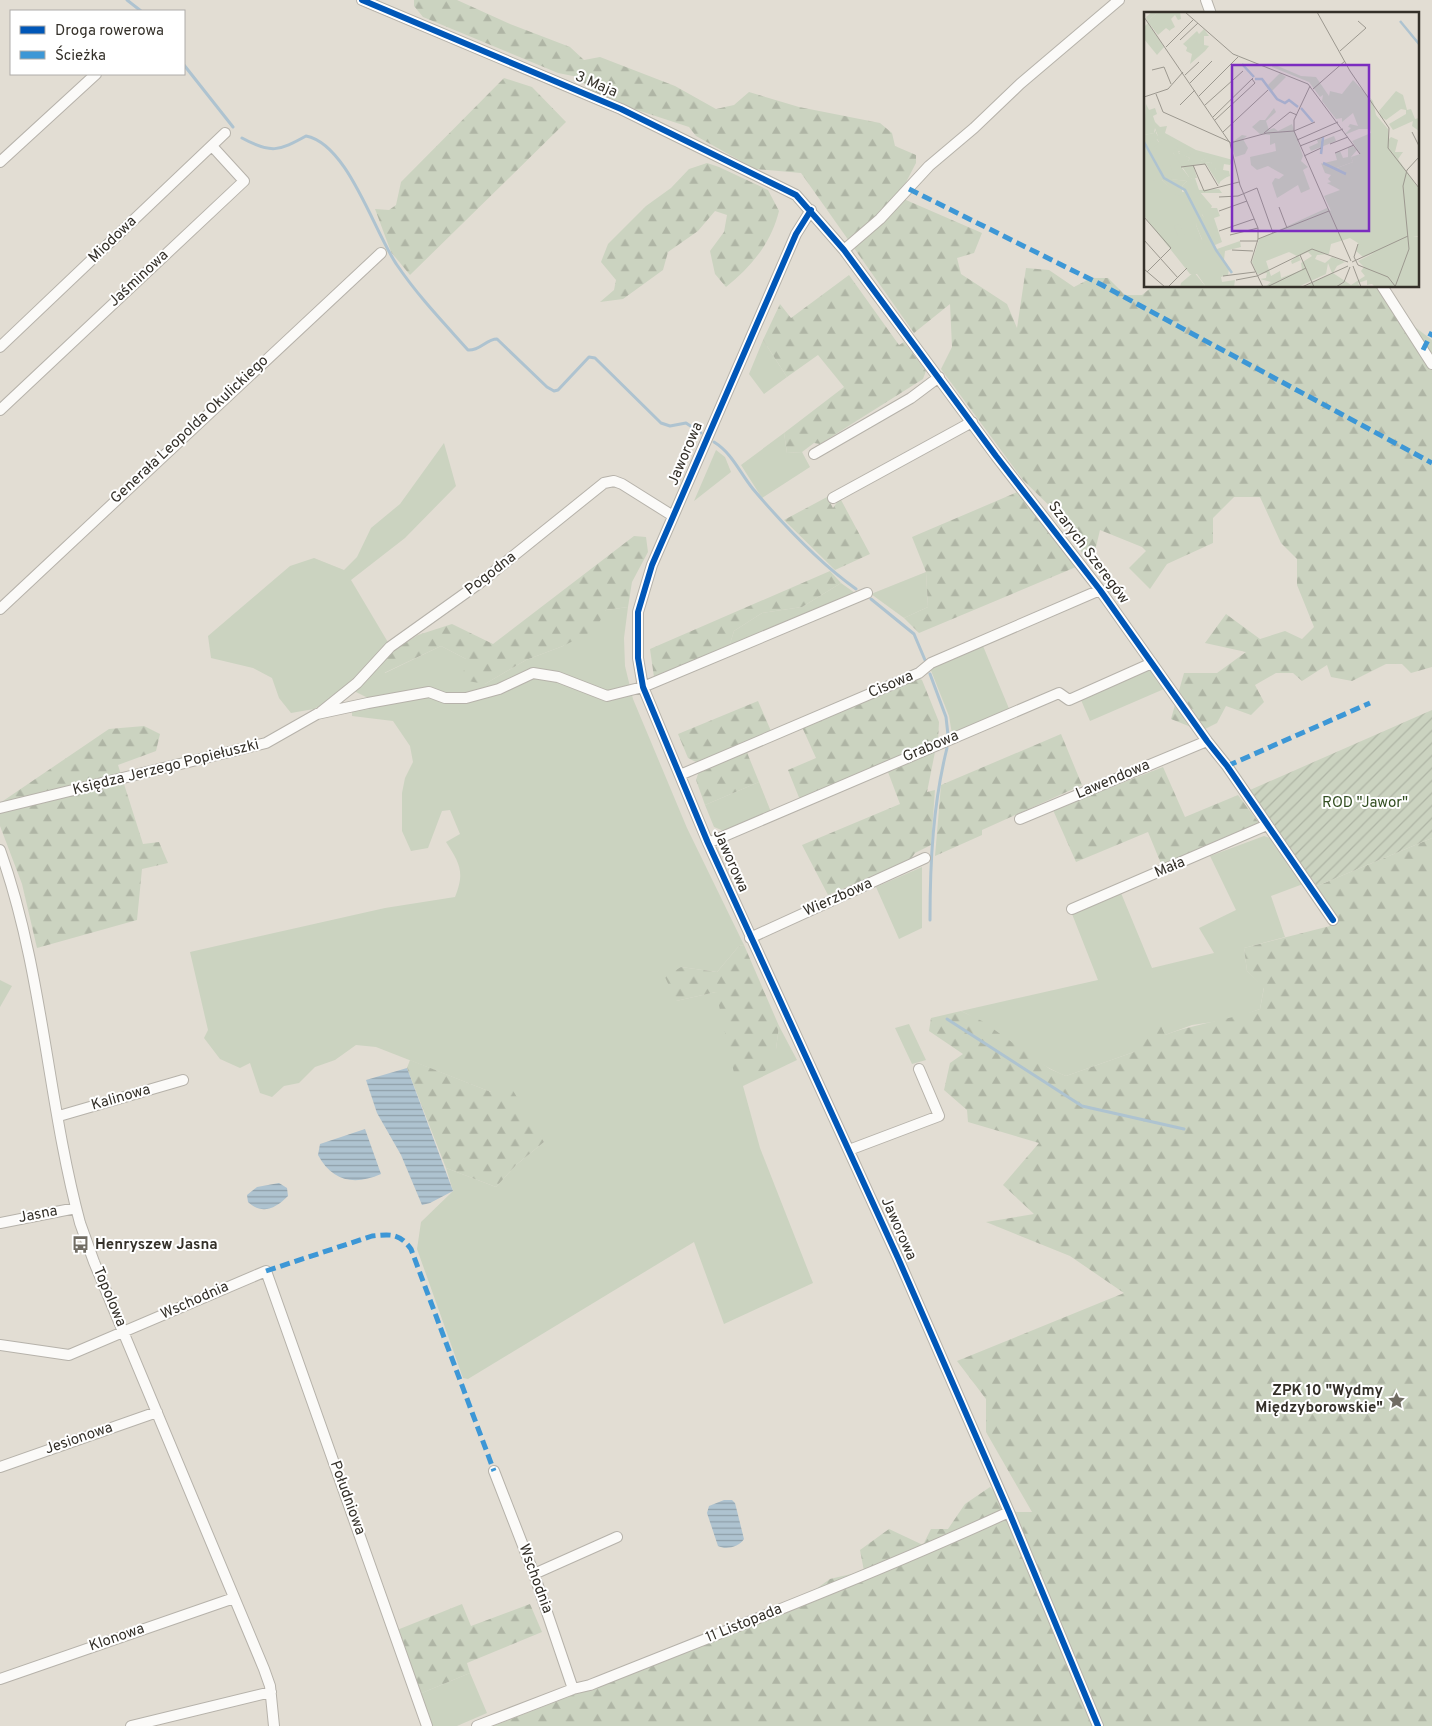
<svg xmlns="http://www.w3.org/2000/svg" width="1432" height="1726" font-family="Overpass,sans-serif">
	<style>
		.grass { fill: #cbd3c0 }
		.forest { fill: url(#forest-firs) }
		.garden { fill: url(#garden-furrows) }
		.water { fill: url(#water-rules) }
		.lines { fill: none; stroke-linecap: round; stroke-linejoin: round }
		.stream { stroke: #aec3d0; stroke-width: 3 }
		.minor-casing { stroke: #b6b2aa; stroke-width: 12 }
		.minor { stroke: #fbfaf8; stroke-width: 10 }
		.quiet { stroke: #3d97d6; stroke-width: 5; stroke-dasharray: 10 5; stroke-linecap: butt }
		.cycleway-casing { stroke: #fff; stroke-width: 9 }
		.cycleway { stroke: #0057b8; stroke-width: 6 }
		.labels { text-anchor: middle; dominant-baseline: central; stroke-width: 4; stroke-linejoin: round; paint-order: stroke }
		.street-label { font-size: 15px; fill: #343029; stroke: #fff }
		.park-label { font-size: 15px; fill: #334f22; stroke: #fff }
		.poi-label { font-size: 15px; font-weight: bold; fill: #343029; stroke: #fff; text-anchor: start }
		.inset-river { fill: none; stroke: #aec3d0; stroke-width: 2.5 }
		.inset-road { fill: none; stroke: #9c988f; stroke-width: 1 }
		.view { fill: #7b2cbf; fill-opacity: 0.15; stroke: #7b2cbf; stroke-width: 2.5 }
		.inset-edge { fill: none; stroke: #343029; stroke-width: 2.5 }
	</style>
	<defs>
		<pattern id="forest-firs" width="22" height="20" patternUnits="userSpaceOnUse" patternTransform="scale(1.25)"><rect width="22" height="20" fill="#cbd3c0"/><path d="M5 1l3.5 6h-7zM16 11l3.5 6h-7z" fill="#afb5a5"/></pattern>
		<pattern id="garden-furrows" width="10" height="10" patternUnits="userSpaceOnUse" patternTransform="scale(1.25)"><rect width="10" height="10" fill="#cbd3c0"/><path d="M-1 1l2-2M0 10L10 0M9 11l2-2" fill="none" stroke="#afb5a5"/></pattern>
		<pattern id="water-rules" width="6" height="5" patternUnits="userSpaceOnUse" patternTransform="scale(1.25)"><rect width="6" height="5" fill="#aec3d0"/><path d="M0 2.5h6" fill="none" stroke="#8e9fa9"/></pattern>
	</defs>
	<rect width="100%" height="100%" fill="#e2ddd3"/>
	<path class="grass" d="M763 340 787 377 764 394 749 374Z
		M784 433 787 453 802 452 810 467 762 498 741 465Z
		M444 443 456 486 405 538 351 580 389 644 378 660 385 673 441 646 466 659 485 684 526 660 563 646 606 610 628 607 624 638 625 666 633 699 687 828 744 945 739 946 717 972 681 967 676 1001 716 992 776 1049 779 1026 797 1060 743 1086 760 1148 813 1283 724 1324 694 1242 468 1379 463 1378 417 1249 421 1222 453 1191 446 1168 496 1187 516 1165 544 1142 532 1125 491 1092 376 1047 356 1045 335 1060 315 1067 299 1083 284 1086 272 1097 260 1093 250 1063 240 1068 220 1059 204 1038 208 1030 190 952 385 908 455 897C465 872 460 864 446 842L460 834 450 810 442 811 428 848 411 851 402 831V793L405 778 413 762 410 746 393 721 352 716V710L370 699 350 689 314 709 291 713 279 698 272 678 253 668 211 658 208 636 290 566 314 558 344 570 357 557 371 528 400 504Z
		M716 450 725 457 731 472 694 501Z
		M926 572 928 607 904 618 871 594Z
		M841 583 855 593 729 647 734 631 762 613 802 607Z
		M983 646 1010 711 952 734 949 716 930 668Z
		M1149 668 1164 689 1090 721 1081 700Z
		M759 782 771 812 724 831 714 827 705 805Z
		M1264 836 1270 838 1303 884 1271 896 1285 937 1244 948 1247 971 1264 987 1260 1009 1233 1019 1192 1025 1165 1035 1134 1052 1066 1076C1028 1061 998 1029 961 1011L1098 980 1072 914 1121 893 1152 968 1214 953 1199 928 1236 910 1210 856Z
		M922 867V928L899 939 876 887Z
		M0 980 12 986 0 1007Z
		M909 1024 926 1060 912 1064 895 1028Z
		M470 1673 487 1713 457 1726H429L417 1695Z"/>
	<path class="forest" d="M414 0H457L510 24 570 47 584 60 600 57 675 86 716 109 734 105 749 92 799 107 880 123 892 133 895 146 916 155V163L902 190 906 200 982 233 974 253 957 258 961 274 1007 304 1017 328 1026 268 1049 270 1074 287 1091 278H1108L1125 295H1142L1153 286H1390V308L1432 340V667L1411 673 1402 664H1386L1352 681 1331 677 1327 665 1302 681 1293 673H1276L1255 685 1264 702 1251 715 1226 706 1217 723 1201 731 1171 719 1184 673H1217L1246 652 1205 643 1226 614 1260 639 1285 631 1302 639 1314 627 1297 585V559L1281 543 1260 497H1234L1213 518V543L1167 564 1150 589 1129 568 1146 551 1142 547 1100 530 1095 551 1083 555 1066 522 1023 480 941 369 952 347 950 304 914 333 801 173 755 169 696 136 689 127 637 110 595 94 578 77 558 73 423 17 414 6Z
		M504 78 532 87 566 122 410 275 391 252 375 209 389 210 396 205 401 182Z
		M707 163 719 167 768 190 779 211C771 243 752 266 726 287L715 274 710 251 724 232 727 215 715 211 698 231 668 252 663 270 623 299 600 302 614 290 616 280 601 262 608 244 646 206 671 188 689 169Z
		M849 275 899 345 904 342 926 371 923 379 820 444 814 443 802 452 787 453 784 433 844 387 818 355 787 377 763 340 780 304 791 318Z
		M1020 491 1043 520 1076 567 919 633 904 618 928 607 926 572 912 537Z
		M827 497 833 508 840 498 870 554 835 570 784 520Z
		M634 536 646 537 648 552 632 582 628 607 606 610 595 630 563 646 526 660 485 684 462 680 466 659 441 646 384 673 378 660 418 635 452 624 493 644Z
		M830 571 841 583 802 607 762 613 734 631 729 647 654 677 650 649Z
		M918 678 922 680 939 722 938 741 800 800 788 770 816 758 802 727Z
		M758 701 771 731 698 763 688 758 678 734Z
		M144 726 160 734 156 751 118 765 143 844 159 842 168 863 142 869 137 920 37 948 22 884 0 826V803L109 729Z
		M1061 734 1082 785 982 830V835L935 856 941 785Z
		M746 750 759 782 705 805 696 780 699 771Z
		M935 752 927 792 935 790 931 845 915 853 910 860 828 895 802 845 900 804 888 772Z
		M1163 767 1185 817 1238 795 1259 823 1257 827 1162 866 1148 832 1076 862 1053 810Z
		M1432 838V1726H493L781 1614 830 1579 864 1571 860 1550 889 1529 923 1545 931 1529H948L965 1504 990 1487 1016 1512H1032L986 1432V1399L957 1361 1124 1293 1070 1256 986 1222 1034 1214 1003 1185 1039 1143 968 1122 967 1110 944 1090 950 1063 963 1054 929 1031 931 1018 961 1011 982 1021 1050 1069 1066 1076 1134 1052 1149 1028 1161 1026 1165 1035C1197 1023 1229 1020 1260 1009L1264 988 1247 971 1244 948 1330 926 1315 888 1317 886Z
		M744 945 779 1026 776 1049 765 1071 734 1073 716 992 676 1001 665 977 681 967 717 972 739 946Z
		M410 1060 491 1092 512 1089 544 1142 516 1165 496 1187 446 1168 407 1068Z
		M462 1604 471 1626 530 1604 542 1632 467 1663 470 1673 417 1695 392 1632Z"/>
	<path class="garden" d="M1432 710V838L1317 886 1253 799 1250 790Z"/>
	<path class="water" d="M407 1068 453 1191 430 1203 422 1205 401 1155 377 1113 366 1080Z
		M365 1129 381 1174C354 1186 332 1181 318 1155L320 1144Z
		M279 1183 287 1188 288 1196C275 1209 262 1215 248 1202L247 1195 257 1187Z
		M724 1500H732L735 1503 744 1539C739 1547 726 1550 718 1546L707 1513 709 1506Z"/>
	<g class="lines">
		<path class="stream" d="M127 0 141 11
			M184 65 233 127
			M242 138C271 154 279 151 306 136 348 144 374 232 397 265 418 296 443 322 468 350 480 351 486 339 497 339L547 387 554 391 558 390 589 357 595 358 661 423 670 426 686 423 701 433
			M714 442C732 453 740 473 753 489 781 522 821 564 856 589
			M871 599 914 634 925 660
			M930 674 946 717 948 735
			M930 920C930 862 933 804 947 748
			M947 1019 1082 1106 1184 1129"/>
		<defs>
			<path id="minor" d="M362 0 621 109 796 195 844 250 996 456 1100 590 1207 741 1227 766 1333 920
				M1206 0 1211 14
				M0 162 96 74
				M811 210 796 234 652 565 638 612V658L643 687 708 843 898 1258 1009 1512 1098 1726
				M844 250 880 219 929 166 974 128 1020 84 1119 0
				M1382 286 1432 364
				M0 347 225 133
				M0 410 244 181 212 146
				M814 454 911 398 939 377
				M833 498 972 422
				M0 609 381 253
				M321 712 357 683 390 647 481 582 604 483 614 481 622 484 673 516
				M680 775 919 673 931 663 1100 590
				M0 808 266 743 317 714 368 703 429 692 445 698H466L499 689 533 673 558 677 607 696 643 687 867 593
				M1020 819 1207 741
				M708 843 1059 693 1069 700 1152 663
				M0 850C43 970 47 1100 80 1223L94 1262 264 1669 270 1686 274 1726
				M1072 909 1267 825
				M750 938 925 858
				M59 1116 183 1080
				M849 1150 939 1116 919 1069
				M0 1223 76 1208
				M0 1345 69 1355 266 1271 427 1726
				M0 1467 157 1412
				M494 1471 534 1574 573 1689
				M534 1574 617 1537
				M0 1679 234 1598
				M131 1726 271 1692
				M477 1726 573 1689 590 1685C730 1629 872 1575 1009 1512"/>
		</defs>
		<use href="#minor" class="minor-casing"/>
		<use href="#minor" class="minor"/>
		<path class="quiet" d="M909 189 1102 285 1432 463
			M1423 350 1432 332
			M1227 766 1370 703
			M266 1271 372 1236C391 1234 399 1233 411 1249L494 1471"/>
		<defs>
			<path id="cycleway" d="M362 0 621 109 796 195 844 250 996 456 1100 590 1207 741 1227 766 1333 920
				M811 210 796 234 652 565 638 612V658L643 687 708 843 898 1258 1009 1512 1098 1726"/>
		</defs>
		<use href="#cycleway" class="cycleway-casing"/>
		<use href="#cycleway" class="cycleway"/>
	</g>
	<defs>
		<symbol id="bus-bare" viewBox="-9 -9 18 18"><path d="M-5-6H5V4H4V6H2V4H-2V6H-4V4H-5ZM-3.5-4V0h7V-4ZM-3.5 1.2v1.5H-2V1.2ZM2 1.2v1.5H3.5V1.2Z" fill="#716d64" stroke="#fff" stroke-width="2.5" paint-order="stroke"/></symbol>
		<symbol id="sight-bare" viewBox="-9 -9 18 18"><path d="M0-6L1.8-2.2L6-1.7L2.9 1.2L3.7 5.4L0 3.3L-3.7 5.4L-2.9 1.2L-6-1.7L-1.8-2.2Z" fill="#716d64" stroke="#fff" stroke-width="2.5" paint-order="stroke"/></symbol>
	</defs>
	<g fill-rule="evenodd">
		<use href="#bus-bare" x="68" y="1232" width="25" height="25"/>
		<use href="#sight-bare" x="1384" y="1388" width="25" height="25"/>
	</g>
	<g class="labels">
		<g class="street-label">
			<text transform="translate(596 85) rotate(23)">3 Maja</text>
			<text transform="translate(113 240) rotate(-44)">Miodowa</text>
			<text transform="translate(139 279) rotate(-43)">Jaśminowa</text>
			<text transform="translate(190 430) rotate(-43)">Generała Leopolda Okulickiego</text>
			<text transform="translate(686 454) rotate(-67)">Jaworowa</text>
			<text transform="translate(1088 553) rotate(53)">Szarych Szeregów</text>
			<text transform="translate(491 574) rotate(-38)">Pogodna</text>
			<text transform="translate(891 685) rotate(-23)">Cisowa</text>
			<text transform="translate(931 747) rotate(-23)">Grabowa</text>
			<text transform="translate(166 768) rotate(-14)">Księdza Jerzego Popiełuszki</text>
			<text transform="translate(1113 780) rotate(-23)">Lawendowa</text>
			<text transform="translate(730 861) rotate(66)">Jaworowa</text>
			<text transform="translate(1170 868) rotate(-23)">Mała</text>
			<text transform="translate(838 898) rotate(-24)">Wierzbowa</text>
			<text transform="translate(121 1098) rotate(-16)">Kalinowa</text>
			<text transform="translate(38 1215) rotate(-11)">Jasna</text>
			<text transform="translate(898 1229) rotate(66)">Jaworowa</text>
			<text transform="translate(109 1297) rotate(67)">Topolowa</text>
			<text transform="translate(195 1301) rotate(-24)">Wschodnia</text>
			<text transform="translate(79 1439) rotate(-19)">Jesionowa</text>
			<text transform="translate(347 1498) rotate(70)">Południowa</text>
			<text transform="translate(535 1579) rotate(70)">Wschodnia</text>
			<text transform="translate(744 1624) rotate(-22)">11 Listopada</text>
			<text transform="translate(117 1638) rotate(-19)">Klonowa</text>
		</g>
		<g class="park-label">
			<text x="1365" y="803">ROD "Jawor"</text>
		</g>
		<g class="poi-label">
			<text x="95" y="1245">Henryszew Jasna</text>
			<text x="1383" y="1391" text-anchor="end">ZPK 10 "Wydmy<tspan x="1383" dy="17">Międzyborowskie"</tspan></text>
		</g>
	</g>
	<g transform="translate(1144 12)">
		<rect width="275" height="275" fill="#e2ddd3"/>
		<path d="M15 0 27 15 26 19 22 16 14 23 3 9ZM60 17 65 24H60V33L65 34 61 39 57 34H45V37L39 32 53 19 55 22ZM2 92 5 98 11 96 13 102 9 104 11 110 16 115 23 114 21 121 52 138 89 148 86 153 80 152 79 158 85 159 86 164 77 167 75 173 62 152 49 153 53 166H48L42 176 56 180 68 194 67 196H73L76 204 70 206 78 230 71 233 73 237 96 229 97 235 81 239 80 248 85 257 84 263 77 265 78 270 91 268 90 275H62L53 262H46L0 204V133L11 125 17 133 11 116 10 121 0 123ZM36 139 34 141 46 146 44 149H57L65 145 72 158 79 159 76 167 67 150 49 153 45 165 38 156 40 154 29 141ZM20 163 25 167 43 169 38 174 40 180 29 179 18 168 10 167ZM58 202 68 223 58 228 52 213ZM130 96 132 100 122 109 125 118 130 116 134 119 148 112 159 144 157 149 164 155 159 158 166 177 157 181 154 173 133 186 128 171 131 166 135 167 140 163 124 154 113 158 107 153 106 145 132 139 131 131 126 133V123L116 122 108 115 116 108H121ZM209 134 213 138 207 145 209 150 190 157 180 151 193 148 191 141 196 139 199 146 204 145V136Z" fill="#cbd3c0" fill-rule="evenodd"/>
		<path d="M8 0H36L37 7 34 8 31 3 27 7 31 15 26 18 15 0 3 9 2 5ZM4 11 20 35 13 43 0 27V15ZM50 27 61 35V39L46 52 48 42 42 39 45 30ZM129 52 157 64 172 65 185 84 186 79 198 82 209 68 229 89 232 103 244 117V128L247 125 254 128 251 140H259L254 147 275 177V224H269L275 225V275H231L228 272 223 273V268L214 271 216 275H160L188 261 184 251 182 262 154 275H121L127 270 116 267 122 266 123 261 113 262 108 250 115 227 183 196 187 199 180 184 196 178 183 171 187 170 184 167 187 163 181 161 177 151 190 157 209 150 207 145 216 142 214 139 227 121 226 117H215L200 123 207 116 204 115 206 112 214 114 209 101 198 110V106L192 107 178 89 179 83 176 85 165 70 128 55ZM206 226 214 231 212 239 219 245 230 241 214 249 220 255 217 259 221 264 207 273 189 261 193 254 201 250 188 245 181 251 171 247 173 243 185 242 187 232ZM145 240 153 244 147 249 148 252 157 248 155 244 164 240 168 244 157 251 158 258 137 266 136 259 127 264 122 249ZM136 61 142 65 127 80 124 73ZM252 79 259 83 263 98 267 97 271 107 275 106V119L268 114 269 109 249 118 245 112 262 102V98L257 97 242 108 237 105 235 99ZM14 115 12 121 18 130 15 136 9 137 15 130 13 127 0 133V123L10 121ZM98 123 103 124 99 127 104 136 101 142 91 145 87 131ZM190 124 192 129 167 139 165 135 174 131 173 128 178 126 177 129ZM33 134 35 142 47 140 46 144 40 143 46 146 44 149H57L67 143 72 158 78 157 84 164 74 171 67 150 49 153 52 164 45 165 29 141ZM48 166H51L55 178 75 177 78 181H44L40 173ZM35 212 42 224H56L54 229 49 225 34 224 30 214ZM50 260 62 275H36L37 271Z" fill="#cbd3c0" fill-rule="evenodd"/>
		<path d="M25 147 32 153H26L30 163 27 167 43 169 38 174V184L32 183 18 168 9 169 14 160H20L21 164 18 153ZM56 200 68 217 69 235 60 232 52 213Z" fill="#cbd3c0"/>
		<path d="M227 121 231 132 214 139 208 129Z" fill="#cbd3c0"/>
		<path class="inset-river" d="M256 9 275 32M98 52 110 65M111 67H118L133 87 141 91 145 88 154 95M157 96 169 110M0 130 20 166 41 178 72 238 88 261M177 142 179 125M179 151 202 162"/>
		<path class="inset-road" d="M41 0 89 42 164 72 216 142M173 0 206 59 245 116 244 136 275 176M0 5 86 131 96 173 114 216V227L107 250 119 275M36 28 54 11M22 35 49 8M196 39 222 16 214 9M8 58 20 55 27 72M41 63 55 50M46 71 68 49M166 74 150 108V119L207 249M169 77 201 49M12 82 19 100 86 130M55 84 94 45M0 85 24 77 39 60M36 93 51 78M61 93 99 59M69 105 109 66M71 108 111 71 108 67M79 120 124 78M268 120 275 134M120 121 146 100 153 103M153 128 194 110M86 131 123 121 150 119 171 110M186 132 204 125M156 134 199 117M191 141 210 133M160 144 177 136M49 153 60 179 95 170M37 155 61 152 74 174M263 158 275 145M75 185 94 184 113 176 129 221M135 195 143 216M75 199 103 189M0 205 27 236 3 260M75 219 110 207M86 223 114 216M114 227 185 199M0 228 34 266M96 229H114M214 232 210 245 214 253 244 265 251 274M88 238 109 239M156 243 170 275M208 250 264 224M209 254 217 275M0 257 21 275M79 264 111 260M113 264 168 237 204 250M92 268 113 264M24 275 43 256M123 275 162 256M158 275 204 254M192 275 200 270 206 255M251 275 265 237 259 174 263 158"/>
		<path class="view" d="M88 53H225V219H88Z"/>
		<rect width="275" height="275" class="inset-edge"/>
	</g>
	<rect x="10" y="10" width="175" height="65" fill="#ffffff" stroke="#aeaca9"/>
	<rect x="20" y="26" width="25" height="8" fill="#0057b8" stroke="#aeaca9"/>
	<text x="55" y="35" font-size="15" fill="#343029">Droga rowerowa</text>
	<rect x="20" y="51" width="25" height="8" fill="#3d97d6" stroke="#aeaca9"/>
	<text x="55" y="60" font-size="15" fill="#343029">Ścieżka</text>
</svg>
